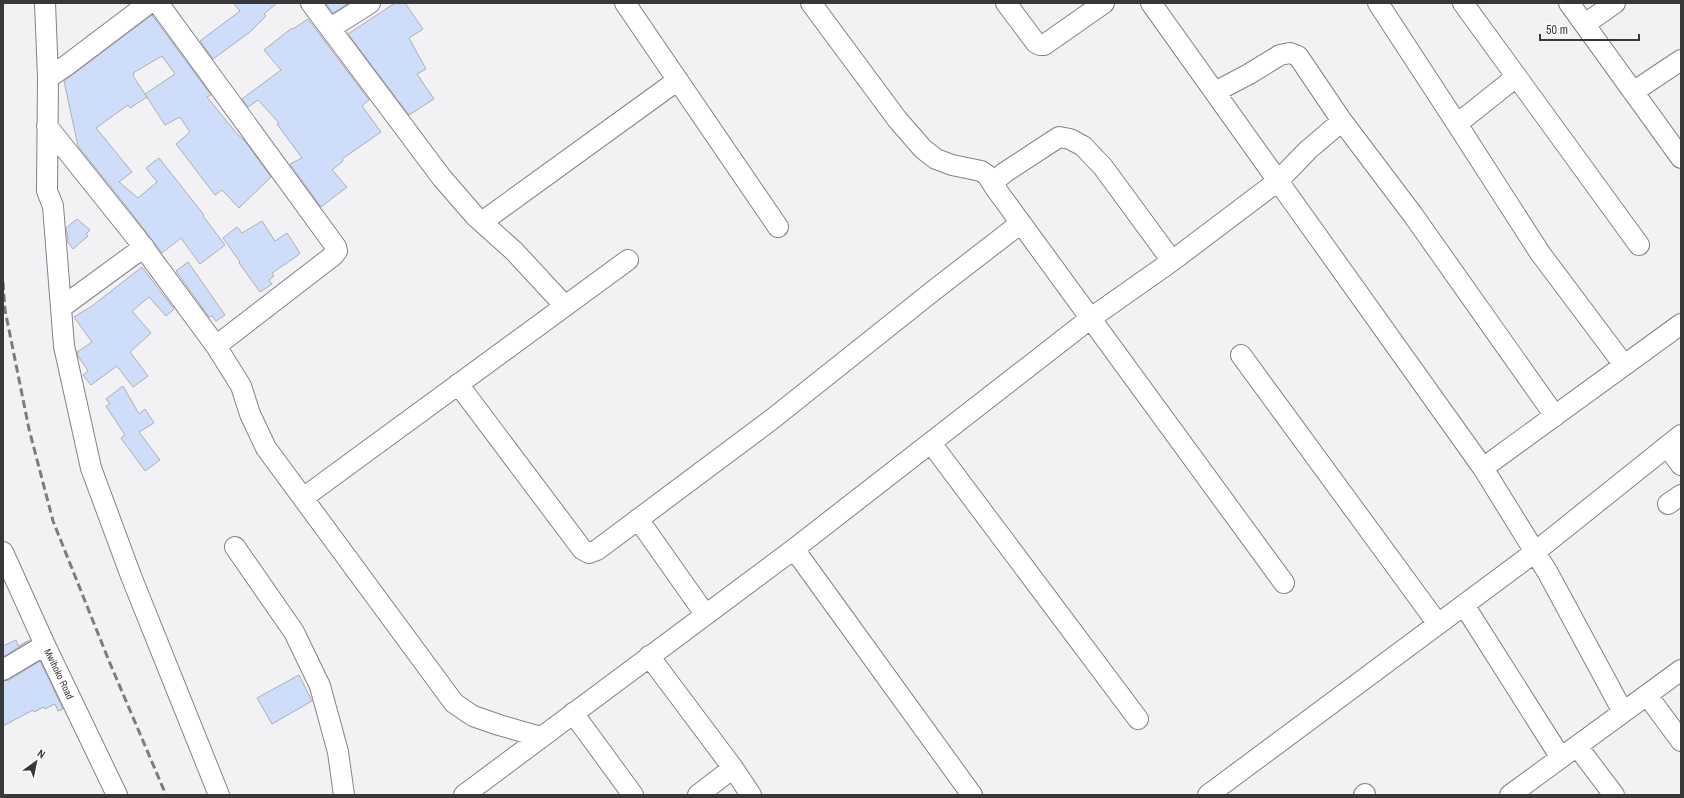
<svg xmlns="http://www.w3.org/2000/svg" width="1684" height="798" font-family="'Archivo Narrow',sans-serif">
	<style>
		.building { fill: #cedefa; stroke: #adaeb2 }
		.lines { fill: none; stroke-linecap: round; stroke-linejoin: round }
		.minor-casing { stroke: #838286; stroke-width: 22 }
		.minor { stroke: #fff; stroke-width: 20 }
		.rail { stroke: #7d7d7f; stroke-width: 3; stroke-dasharray: 8 4; stroke-linecap: butt }
		.labels { text-anchor: middle; dominant-baseline: central; stroke-width: 3.5; stroke-linejoin: round; paint-order: stroke }
		.street-label { font-size: 10px; fill: #383839; stroke: #fff }
	</style>
	<rect width="100%" height="100%" fill="#f2f2f5"/>
	<path class="building" d="M233 3H277L264 14 266 16 250 32 213 59 200 41 240 11Z
		M325 3H349L333 13Z
		M395 3H405L423 29 409 38 426 69 417 74 434 99 409 115 348 34Z
		M152 15 211 95 207 97 238 135 244 140 271 177 239 208 222 190 215 195 176 144 190 132 180 117 165 125 145 94 175 74 162 56 133 73 134 75 133 76 147 97 130 108 128 105 96 128 132 172 119 182 138 198 157 182 146 168 159 158 204 215 203 216 225 245 200 264 181 238 162 253 130 211 78 146 64 81Z
		M308 19 369 100 362 106 381 132 342 159 343 161 332 170 347 187 321 207 290 164 302 158 277 124 279 123 258 100 248 107 242 99 281 70 264 50 292 28 293 29Z
		M77 219 90 230 86 234 88 236 73 249 67 241 68 239 66 228Z
		M262 221 275 241 287 233 300 253 297 256 272 273 274 276 269 280 272 284 260 292 239 263 240 262 223 238 237 227 242 233Z
		M188 262 225 315 216 321 212 316 209 317 176 271Z
		M142 267 174 309 166 316 149 297 132 311 151 333 130 352 148 376 133 387 117 366 91 385 83 375 88 371 78 356 77 352 92 342 74 317 92 306Z
		M123 386 139 414 145 409 154 423 139 432 160 460 145 471 121 438 125 435 106 406 110 404 106 399Z
		M16 640 18 646 30 640 3 657V646Z
		M40 661 63 709 58 711 55 704 45 709 44 707 34 712 33 710 3 726V681L9 680Z
		M299 675 312 701 272 724 257 698Z"/>
	<g class="lines">
		<defs>
			<path id="minor" d="M45 3 48 78 47 191 53 206 64 346 91 468 131 576 219 795
				M158 3 336 247 337 251 334 255 216 346
				M311 3 442 178 475 216 514 251 565 306
				M625 3 778 227
				M811 3 897 119 923 149 936 159 952 165 981 171 987 175 996 189
				M1006 3 1036 43 1040 45H1044L1104 3
				M1151 3 1483 468 1548 573 1623 712
				M1378 3 1457 124
				M1463 3 1639 245
				M1569 3 1681 158
				M1585 24 1615 3
				M331 28 370 3
				M1516 77 1457 124 1540 253 1624 365
				M48 78 67 65 149 3
				M1215 92 1249 74 1280 55 1290 53 1298 56 1342 121 1413 215 1555 416
				M1633 92 1681 60
				M47 126 135 236 216 346 241 386 250 414 266 448 454 703 473 716 499 725 541 737
				M482 222 678 80
				M1172 261 1103 167 1083 146 1070 139 1059 137 1004 173 996 180V189L1284 583
				M62 307 144 247
				M1241 355 1438 624
				M458 384 582 549 589 553 597 550 771 420 933 291 1021 223
				M931 443 1138 719
				M1667 446 1681 465
				M1483 468 1681 324
				M303 498 628 260
				M1668 504 1681 495
				M638 519 705 614
				M235 547 294 632 320 686 338 752 344 795
				M794 549 972 795
				M3 552 45 645 117 795
				M1464 605 1561 758
				M649 656 733 768 751 795
				M3 670 45 645
				M1647 695 1681 741
				M573 713 633 795
				M1577 746 1614 795
				M464 795 794 549 1091 318 1172 261 1278 181 1308 150 1342 121
				M698 795 733 768
				M1208 795 1535 552 1681 435
				M1364 795 1365 794
				M1510 795 1681 670"/>
		</defs>
		<use href="#minor" class="minor-casing"/>
		<use href="#minor" class="minor"/>
		<path class="rail" d="M3 282 5 310 29 429 53 521 109 661 166 795"/>
	</g>
	<g class="labels">
		<g class="street-label">
			<text transform="translate(59 674) rotate(64)">Mwihoko Road</text>
		</g>
	</g>
	<rect width="1684" height="798" fill="none" stroke="#383839" stroke-width="8"/>
	<g transform="translate(36 762) rotate(33)" stroke="#ffffff" stroke-width="3" paint-order="stroke">
	<path d="M0-3L7 15L0 10L-7 15Z" fill="#383839"/>
	<text y="-6" font-size="11" font-weight="bold" text-anchor="middle" fill="#383839">N</text>
	</g>
	<path d="M1540 34v6h99v-6" fill="none" stroke="#383839" stroke-width="2"/>
	<text x="1546" y="34" font-size="12" fill="#383839" stroke="#ffffff" stroke-width="3" paint-order="stroke">50 m</text>
</svg>
